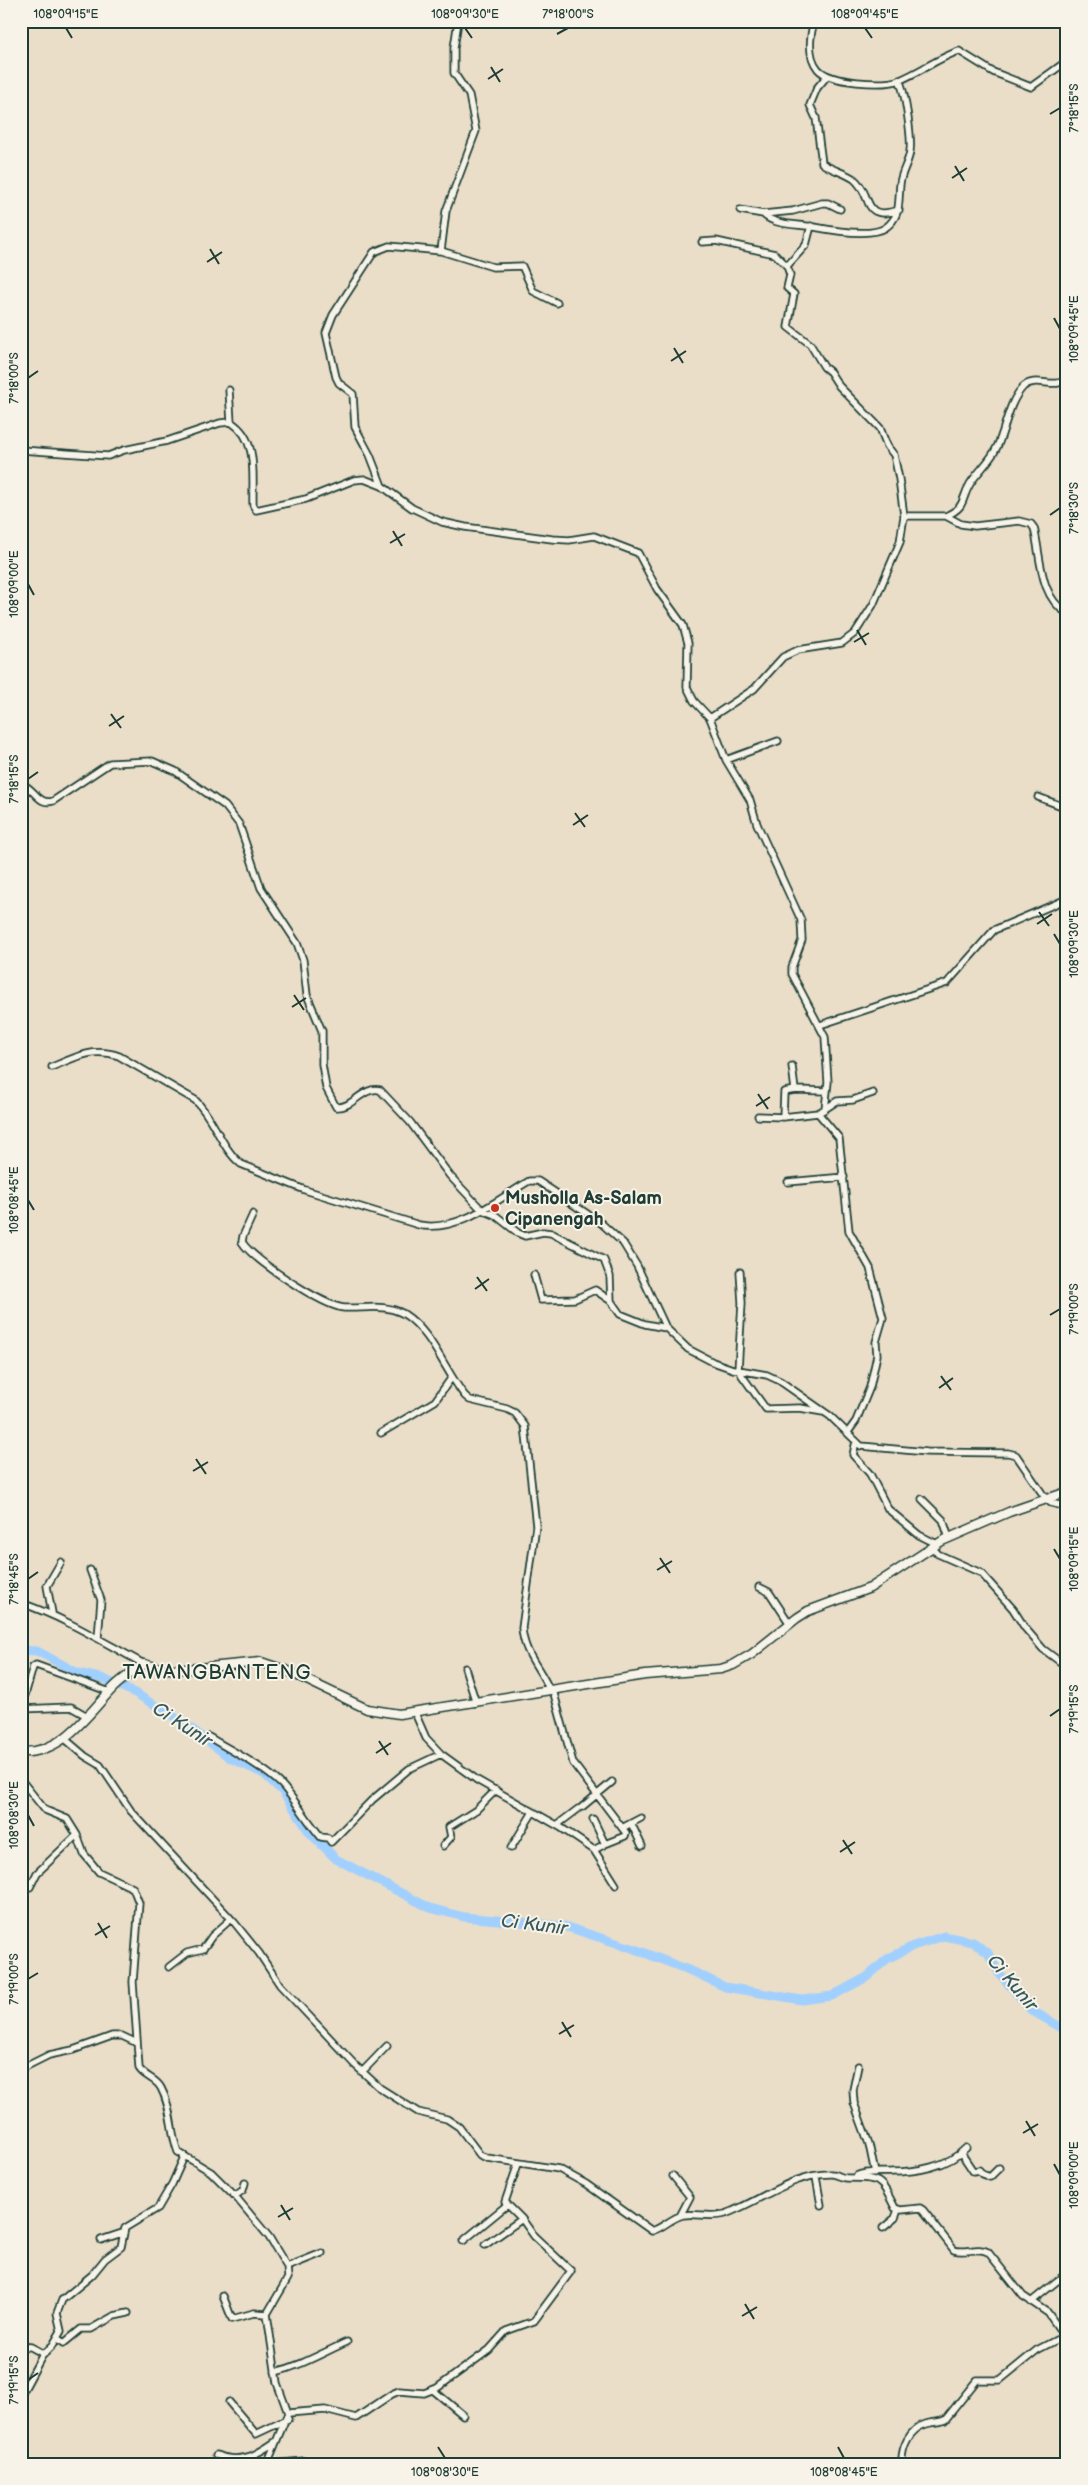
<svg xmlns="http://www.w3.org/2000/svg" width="1088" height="2485" font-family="'Balsamiq Sans',sans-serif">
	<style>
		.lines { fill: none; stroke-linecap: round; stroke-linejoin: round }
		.river { stroke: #a2d0fe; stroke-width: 9 }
		.street-casing { stroke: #1f3d34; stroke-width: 9 }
		.secondary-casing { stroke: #1f3d34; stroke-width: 11 }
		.street { stroke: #f7f3e8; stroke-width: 5.5 }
		.secondary { stroke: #f7f3e8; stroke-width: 8 }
		.ticks { fill: none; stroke: #1f3d34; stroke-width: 2 }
		.poi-dot { fill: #c8321e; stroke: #f7f3e8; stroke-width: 2 }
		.labels { text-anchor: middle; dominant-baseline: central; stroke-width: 4; stroke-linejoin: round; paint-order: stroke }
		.poi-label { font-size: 18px; font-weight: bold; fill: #1f3d34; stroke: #f7f3e8; text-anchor: start }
		.water-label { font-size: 19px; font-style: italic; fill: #395a5c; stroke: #f7f3e8 }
		.quarter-label { font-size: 20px; letter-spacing: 1px; fill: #1f3d34; stroke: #f7f3e8 }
		.neatline { fill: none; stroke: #1f3d34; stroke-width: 2 }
		.ticks-label { font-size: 12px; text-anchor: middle; fill: #1f3d34 }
	</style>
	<rect width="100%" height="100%" fill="#eadec9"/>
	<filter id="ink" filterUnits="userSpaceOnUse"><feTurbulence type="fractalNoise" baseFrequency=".02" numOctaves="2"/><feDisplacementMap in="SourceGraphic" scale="10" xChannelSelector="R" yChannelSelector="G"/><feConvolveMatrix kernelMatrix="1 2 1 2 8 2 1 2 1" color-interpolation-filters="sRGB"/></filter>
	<g filter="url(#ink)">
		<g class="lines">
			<path class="river" d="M21 1650 37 1651 78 1673 104 1679 135 1693 184 1723 230 1758 264 1774 283 1792 310 1833 336 1859 430 1908 464 1917 564 1926 632 1948 696 1973 725 1987 802 2000 832 1996 867 1977 887 1959 913 1946 944 1936 973 1942 988 1953 998 1972 1031 2010 1067 2031"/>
			<defs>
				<path id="street" d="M458 21 454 48V73L469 95 476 131 446 211 441 251 389 246 374 252 333 315 326 333 336 377 339 383 353 394 355 427 370 455 382 486 412 508 442 522 465 527 552 539 569 540 594 536 638 553 657 589 683 625 688 643 687 687 694 701 710 718
					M814 21C810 36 807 56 818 69 830 83 883 86 900 80 920 72 938 58 959 51L993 72 1031 87 1067 61
					M827 76 817 88 810 105 816 118 822 163C831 170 844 172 854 179 874 195 860 222 899 210
					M740 210 763 214 793 211 822 203H828L840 209
					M763 214C775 226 797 224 814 227 830 230 871 237 885 228 902 216 898 201 900 184 901 172 909 162 910 151 912 139 905 90 899 80
					M811 226 806 245 787 266 790 275 787 288 794 294 788 327 810 344 824 367 830 372 839 386 880 428 887 446 894 455 899 479 904 516 900 542 873 605 855 633 842 643 798 650 783 657 754 689 710 718 726 760 750 800 757 824 801 920 802 940 792 967V974L825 1037 828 1082 825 1109 818 1113 839 1138 849 1231 870 1268 883 1318 876 1342 877 1355 870 1387 856 1421 848 1432
					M702 242 716 241 775 254 787 266
					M441 251 493 267 522 266 533 291 557 303
					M229 390 231 422
					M21 450 108 456 124 450 167 441 220 423 231 422C259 440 252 475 253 505L256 510 306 499 354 480 364 479 382 486
					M904 516H946L961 524 975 526 1019 521 1031 524 1034 528C1041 556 1039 597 1067 613
					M946 516C967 506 960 501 970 484 978 471 990 462 997 447 1006 428 1008 403 1023 387 1035 375 1055 390 1067 379
					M726 760 778 741
					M21 784C34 787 38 806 53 801L110 763 152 761 175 771 225 806 239 824 261 888 297 943 303 960 307 995 322 1031V1064L326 1088 336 1107C352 1109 363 1086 380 1090L410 1122 450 1176 482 1210 495 1215 518 1233 525 1236 543 1232 551 1233 604 1260 610 1276 611 1301 620 1314 645 1324 666 1328 688 1349 713 1362 733 1369 767 1375 780 1381 830 1416 861 1446 927 1452 1008 1453 1016 1455 1046 1499 1051 1503 1067 1507
					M1038 797 1067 808
					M820 1025 947 983 994 930 1067 899
					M792 1066 795 1090 826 1091
					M52 1067C75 1057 94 1047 119 1056L195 1100C214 1118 221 1148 241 1164L305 1190 419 1225C458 1233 497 1200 529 1181H538L601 1223 623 1243 637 1266 666 1328
					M825 1109 837 1101 853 1100 873 1093
					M758 1116 783 1117 818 1113
					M783 1117 784 1092 795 1090
					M788 1182 844 1177
					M253 1214 243 1236 242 1242C253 1260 323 1306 344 1308 365 1309 384 1303 404 1314 432 1332 445 1371 465 1396L470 1400 507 1409 515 1413 525 1426 536 1526 522 1628C524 1655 540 1667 550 1691
					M740 1272 742 1303 738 1370 766 1409 800 1408 823 1412
					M534 1275 541 1300 575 1299 595 1290 611 1301
					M381 1433 435 1401 452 1377
					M856 1441 853 1455 870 1474 888 1509 919 1535 937 1544
					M922 1499 943 1520 949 1538
					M932 1547 938 1554 981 1573 1013 1609 1025 1628 1043 1649 1067 1667
					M90 1570 101 1600 98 1638
					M759 1587 769 1592 790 1624
					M21 1603C66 1618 103 1642 144 1664
					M52 1613 47 1586 61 1562
					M465 1668 476 1703
					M553 1690 573 1763 626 1833 625 1836 605 1844
					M25 1695 33 1667 36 1665 110 1692
					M21 1709 71 1707 87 1716
					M415 1713 426 1738 441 1754 477 1780 560 1827 594 1850 616 1885
					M209 1737C233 1752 261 1765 281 1784 294 1798 307 1821 321 1837L328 1838 331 1842 372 1800 409 1769 441 1754
					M64 1738 85 1756 100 1765 131 1811 234 1922 259 1953 280 1985 355 2065 380 2088 418 2112 447 2119 459 2127 480 2155 487 2158 559 2169 586 2184 652 2231C663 2228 671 2218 683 2215 696 2213 711 2218 725 2214 759 2202 793 2173 832 2174 837 2174 841 2178 846 2178 881 2178 880 2178 895 2208L901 2210 920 2208 923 2210 954 2250C966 2254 977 2246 988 2252L1023 2296 1048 2313 1064 2336 1067 2337
					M21 1780 45 1810 67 1819 77 1835 84 1854 99 1872 133 1888 139 1903 133 1982 139 2068C144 2077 156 2078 161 2088 172 2108 170 2131 178 2152L211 2172 235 2196 269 2237 287 2267 288 2278 267 2314 277 2383 288 2413 267 2464
					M582 1807 612 1782
					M593 1819 605 1844 594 1850
					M631 1823 642 1846
					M557 1825 578 1809
					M622 1828 641 1818
					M443 1846 451 1837 449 1827 476 1810 496 1790
					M511 1848 533 1812
					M30 1887 37 1873 77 1835
					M169 1967 187 1953 203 1949 212 1936 231 1919
					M858 2066 853 2090 854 2103 869 2144 875 2173
					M21 2069 49 2055 73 2050 112 2036H122L137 2043
					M362 2072 387 2046
					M961 2153 973 2171 979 2170 982 2174 990 2177 999 2168
					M673 2176 690 2197 680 2216
					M856 2176C867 2171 880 2173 892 2172 916 2172 948 2167 966 2148
					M816 2177 821 2205
					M235 2196 243 2190 245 2183
					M883 2228 895 2218 898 2210
					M101 2240 122 2233
					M463 2241 507 2205
					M485 2245 522 2219
					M287 2267 322 2253
					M223 2296 232 2319 254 2313 267 2314
					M1031 2302 1067 2273
					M57 2338 64 2343 81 2329H91L114 2316 128 2313
					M21 2346 31 2347 44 2354
					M275 2372C301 2366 322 2353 347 2342
					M433 2390 463 2415
					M21 2395 42 2356 53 2345 61 2331 57 2313 62 2300 92 2275 105 2259 121 2247 125 2228 158 2208 172 2184 184 2157
					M229 2402 256 2434 288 2419
					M288 2413 325 2410 356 2418 392 2394 399 2391 424 2393 437 2388 489 2350 506 2331 534 2321 571 2271 534 2236 522 2219 505 2202 518 2164
					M216 2455C240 2464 255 2456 275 2442
					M270 2464 304 2461
					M902 2464C901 2448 909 2429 926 2424 933 2422 938 2423 945 2420L977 2380H1000L1037 2350 1064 2336"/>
				<path id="secondary" d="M21 1752C63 1754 87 1715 113 1688 122 1679 133 1672 144 1664L164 1669H188L261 1662 288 1671 367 1709 399 1714 645 1675 721 1669 733 1665 752 1654 797 1618 808 1611 870 1588 942 1541 1009 1512 1067 1492"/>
			</defs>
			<use href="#street" class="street-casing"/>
			<use href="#secondary" class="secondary-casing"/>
			<use href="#street" class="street"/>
			<use href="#secondary" class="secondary"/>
		</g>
	</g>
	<path class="ticks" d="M66 28 72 38M465 28 472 38M865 28 872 38M557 34 568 28M491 67 500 82M488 79 503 69M1050 114 1060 108M955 166 964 181M952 178 967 168M210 249 219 264M207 262 222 252M1054 318 1060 329M674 348 683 363M671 361 686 351M28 378 38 371M1050 515 1060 508M393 531 402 546M390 543 405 534M28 584 34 595M857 630 866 645M854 642 869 633M111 714 121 728M109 726 124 716M28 779 38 772M575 813 585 827M573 825 588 815M1039 912 1049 926M1037 924 1052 914M1054 934 1060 944M294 995 304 1010M292 1007 306 998M758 1094 768 1109M756 1106 770 1097M28 1200 34 1210M477 1277 487 1291M475 1289 489 1279M1050 1315 1060 1309M941 1376 951 1390M939 1388 953 1378M196 1459 206 1474M193 1471 208 1462M1054 1549 1060 1559M660 1558 670 1573M657 1570 672 1561M28 1579 38 1572M1050 1716 1060 1709M379 1741 388 1755M376 1753 391 1743M28 1815 34 1826M843 1840 852 1854M840 1852 855 1842M98 1923 107 1938M95 1935 110 1926M28 1979 38 1973M562 2022 571 2037M559 2034 574 2025M1026 2121 1035 2136M1023 2133 1038 2124M1054 2164 1060 2175M281 2205 290 2220M278 2217 293 2208M745 2304 754 2319M742 2316 757 2307M28 2380 38 2373M438 2447 445 2458M838 2447 844 2458"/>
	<circle class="poi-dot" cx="495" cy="1208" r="5"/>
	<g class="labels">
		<g class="poi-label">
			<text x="505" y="1198">Musholla As-Salam<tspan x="505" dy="21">Cipanengah</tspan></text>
		</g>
		<g class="water-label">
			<text transform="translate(182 1725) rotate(33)">Ci Kunir</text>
			<text transform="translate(534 1925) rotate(7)">Ci Kunir</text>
			<text transform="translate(1012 1983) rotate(50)">Ci Kunir</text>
		</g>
		<g class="quarter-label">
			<text x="217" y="1673">TAWANGBANTENG</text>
		</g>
	</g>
	<rect width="1088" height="2485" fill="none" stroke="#f7f3e8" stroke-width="55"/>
	<rect x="28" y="28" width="1032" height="2430" class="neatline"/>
	<g class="ticks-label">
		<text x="66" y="18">108°09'15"E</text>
		<text x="465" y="18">108°09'30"E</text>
		<text x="568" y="18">7°18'00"S</text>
		<text x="865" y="18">108°09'45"E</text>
		<text transform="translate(1074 108) rotate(-90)" y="4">7°18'15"S</text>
		<text transform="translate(1074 329) rotate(-90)" y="4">108°09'45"E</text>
		<text transform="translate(14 378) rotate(-90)" y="4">7°18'00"S</text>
		<text transform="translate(1074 508) rotate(-90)" y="4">7°18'30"S</text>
		<text transform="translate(14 584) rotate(-90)" y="4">108°09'00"E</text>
		<text transform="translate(14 779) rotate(-90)" y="4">7°18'15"S</text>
		<text transform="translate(1074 944) rotate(-90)" y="4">108°09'30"E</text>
		<text transform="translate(14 1200) rotate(-90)" y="4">108°08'45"E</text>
		<text transform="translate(1074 1309) rotate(-90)" y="4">7°19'00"S</text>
		<text transform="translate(1074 1559) rotate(-90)" y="4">108°09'15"E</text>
		<text transform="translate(14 1579) rotate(-90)" y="4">7°18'45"S</text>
		<text transform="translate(1074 1709) rotate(-90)" y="4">7°19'15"S</text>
		<text transform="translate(14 1815) rotate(-90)" y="4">108°08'30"E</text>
		<text transform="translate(14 1979) rotate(-90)" y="4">7°19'00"S</text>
		<text transform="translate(1074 2175) rotate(-90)" y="4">108°09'00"E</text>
		<text transform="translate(14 2380) rotate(-90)" y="4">7°19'15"S</text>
		<text x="445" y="2476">108°08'30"E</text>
		<text x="844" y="2476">108°08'45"E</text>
	</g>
</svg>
